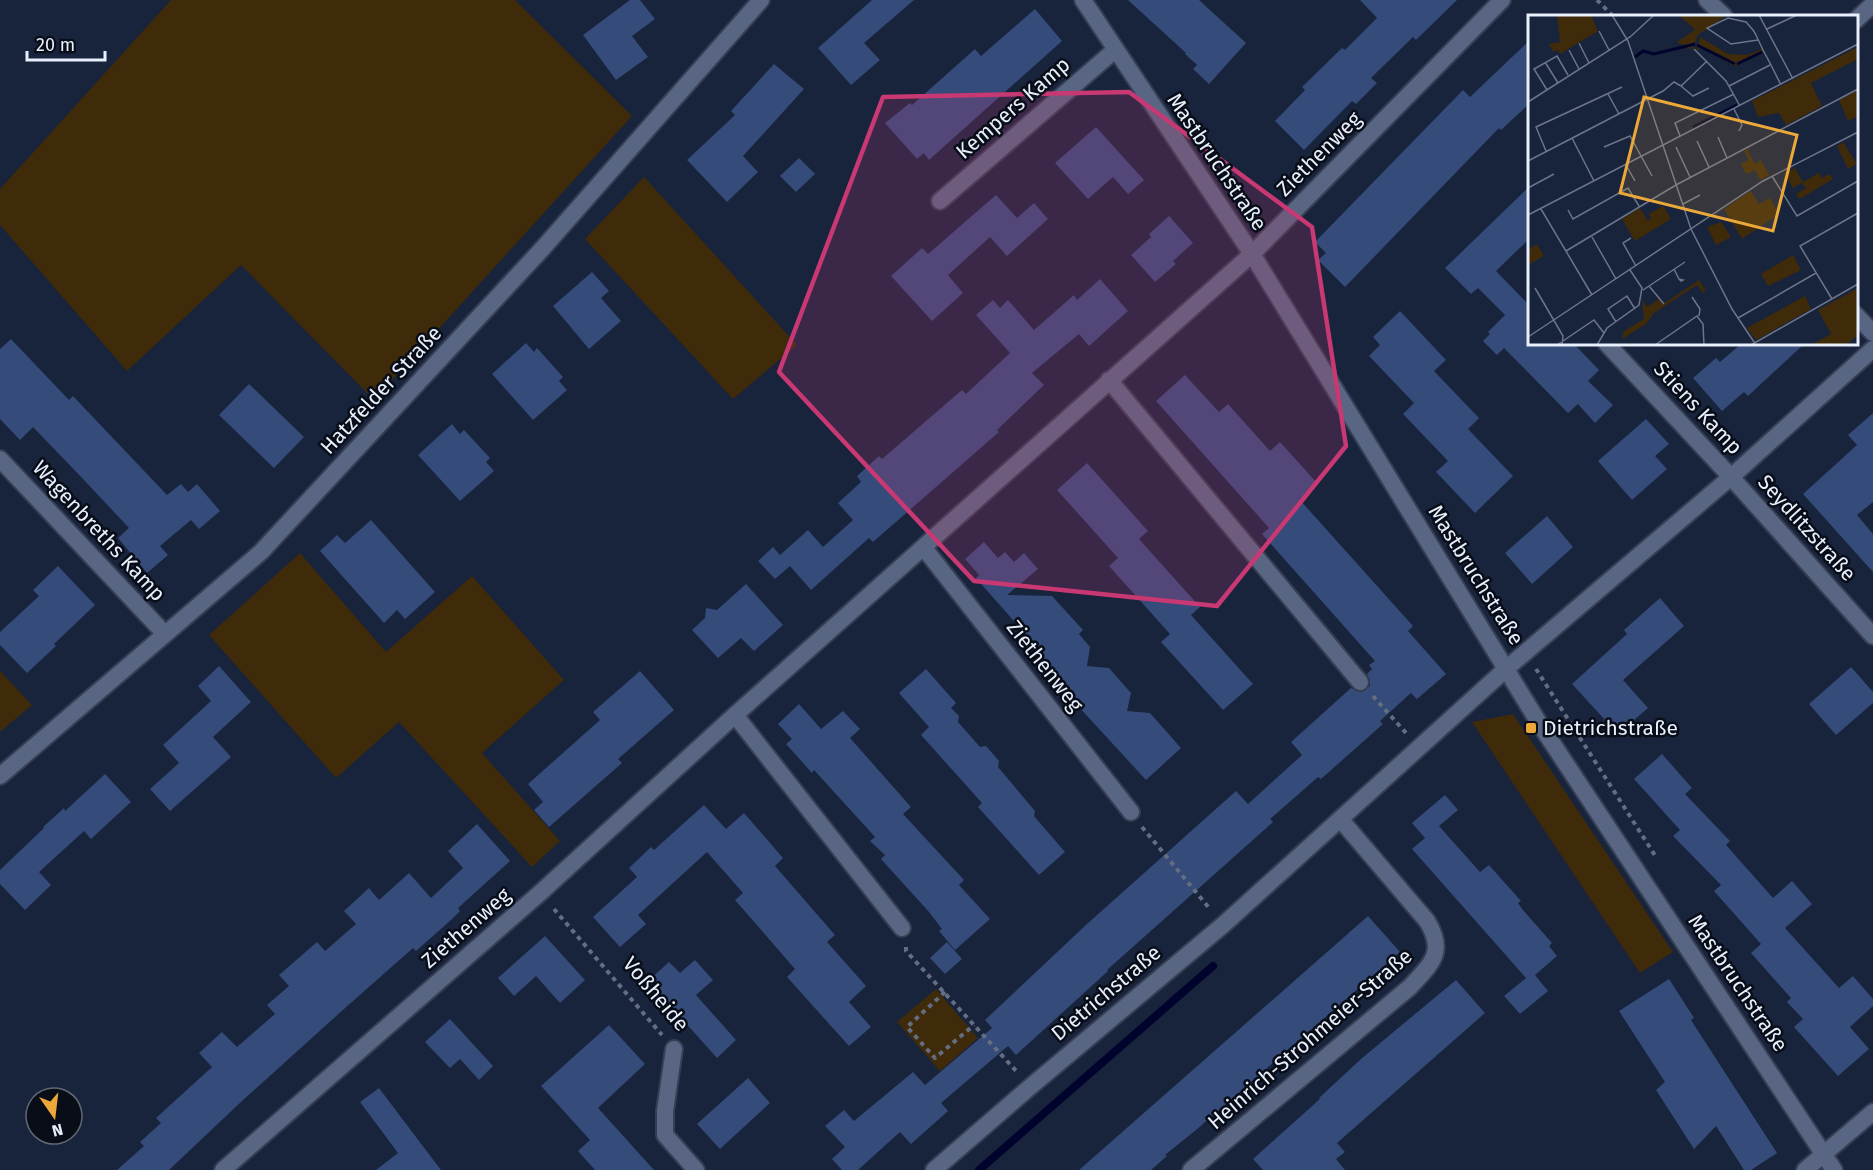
<svg xmlns="http://www.w3.org/2000/svg" width="1873" height="1170" font-family="'Fira Sans',sans-serif">
	<style>
		.green { fill: #3f2b09 }
		.lines { fill: none; stroke-linecap: round; stroke-linejoin: round }
		.stream { stroke: #00042d; stroke-width: 8 }
		.building { fill: #354b7a }
		.minor-casing { stroke: #363e52; stroke-width: 20 }
		.tertiary-casing { stroke: #363e52; stroke-width: 20 }
		.path { stroke: #646d82; stroke-width: 4; stroke-dasharray: 4.5 4.5; stroke-linecap: butt }
		.minor { stroke: #586683; stroke-width: 16 }
		.tertiary { stroke: #586683; stroke-width: 16 }
		.marked { fill: #c83873; fill-opacity: 0.2; stroke: #c83873; stroke-width: 4.5; stroke-linejoin: round }
		.poi-dot { fill: #eca93a; stroke: #080d18; stroke-width: 2 }
		.labels { text-anchor: middle; dominant-baseline: central; stroke-width: 5; stroke-linejoin: round; paint-order: stroke }
		.street-label { font-size: 21px; fill: #e9f0fd; stroke: #080d18 }
		.poi-label { font-size: 21px; fill: #e9f0fd; stroke: #080d18; text-anchor: start }
		.inset-river { fill: none; stroke: #00042d; stroke-width: 3 }
		.inset-road { fill: none; stroke: #6c7589; stroke-width: 1.5 }
		.view { fill: #eca93a; fill-opacity: 0.15; stroke: #eca93a; stroke-width: 3 }
		.inset-edge { fill: none; stroke: #e9f0fd; stroke-width: 3 }
	</style>
	<rect width="100%" height="100%" fill="#18233c"/>
	<path class="green" d="M171 0H515L632 116 374 400 241 265 127 371 0 225V189Z
		M644 177 797 345 733 399 585 239Z
		M300 553 386 652 472 576 564 680 482 753 560 841 532 867 399 722 336 778 209 635Z
		M0 671 32 705 0 732Z
		M1513 714 1673 952 1640 973 1472 722Z
		M936 989 978 1038 940 1071 897 1022Z"/>
	<g class="lines">
		<path class="stream" d="M979 1170 1213 966"/>
	</g>
	<path class="building" d="M630 0H640L655 19 632 36 648 57 616 80 583 35Z
		M872 0H914L864 43 880 60 851 85 818 48Z
		M1128 0H1199L1246 43 1209 84 1193 69 1197 65 1185 54 1186 53Z
		M1360 0H1457L1416 40 1413 37 1371 78 1377 83 1356 104 1352 101 1304 150 1275 121 1305 90 1302 87 1342 48 1345 50 1377 18Z
		M1035 9 1062 41 929 160 924 153 917 159 885 123 910 103 912 105 975 49 981 56Z
		M1530 40V103L1501 130 1499 128 1345 287 1318 260 1326 253 1315 242 1463 90 1470 97Z
		M774 64 804 89 743 156 758 172 727 202 687 160 735 115 731 111Z
		M1096 127 1144 180 1128 194 1113 177 1088 199 1055 163Z
		M799 158 815 174 796 192 780 176Z
		M1530 186V238L1496 271 1530 306V344H1574L1599 370 1588 381 1613 405 1595 423 1578 404 1568 413 1504 348 1497 355 1483 341 1490 334 1488 332 1505 315 1478 288 1471 294 1445 268Z
		M996 195 1017 218 1034 203 1048 219 1007 256 990 237 948 275 963 293 932 321 891 276 922 248 928 254Z
		M1169 216 1193 243 1173 261 1176 264 1155 282 1131 255 1151 237 1149 234Z
		M592 272 609 291 601 298 621 321 589 349 553 306Z
		M1100 279 1128 311 1089 346 1079 334 1032 373 1044 385 997 430 999 432 873 542 869 538 811 590 790 566 775 579 758 561 773 547 780 555 808 530 823 547 853 520 838 503 861 482 857 476 879 456 882 459 962 390 966 394 1010 353 976 315 993 300 1000 308 1008 300 1034 330 1074 295 1077 300Z
		M1400 311 1446 360 1434 371 1479 418 1468 429 1513 476 1475 513 1436 472 1448 461 1403 414 1414 403 1369 356 1380 345 1373 337Z
		M11 339 69 400 73 396 167 495 181 484 188 492 197 484 220 511 199 529 191 520 160 546 168 555 147 573 118 538 129 528 84 480 33 427 20 440 0 419V349Z
		M526 343 534 352 537 348 563 377 559 381 567 390 533 420 492 374Z
		M1741 344H1804L1748 396 1744 392 1722 411 1693 378 1716 358 1720 362Z
		M1185 375 1219 412 1228 404 1270 451 1280 442 1318 484 1300 500 1413 626 1408 631 1446 674 1417 699 1411 693 1380 721 1383 724 1321 779 1318 777 1293 799 1270 819 1273 822 1107 970 1108 971 1016 1055 1008 1046 941 1103 948 1111 911 1144 900 1132 858 1170H842L832 1159 845 1147 825 1126 844 1110 854 1121 913 1072 925 1085 992 1028 985 1020 1087 924 1236 791 1248 804 1302 755 1291 742 1351 688 1361 692 1370 686V680L1367 674 1372 669 1369 665 1375 661 1262 534 1269 528 1156 401Z
		M249 384 304 437 274 468 219 415Z
		M1873 413V502L1857 515 1873 534V572L1803 494 1857 445 1848 435Z
		M1646 419 1669 444 1655 456 1667 469 1632 500 1598 461Z
		M452 424 460 434 464 430 490 458 486 462 494 471 460 501 418 455Z
		M1087 463 1148 531 1139 539 1200 607 1191 615 1253 684 1223 710 1161 642 1170 634 1109 566 1118 558 1057 490Z
		M1547 516 1573 547 1532 584 1505 553Z
		M371 520 435 592 405 619 397 610 384 623 320 551 337 535 345 543Z
		M984 542 998 558 1005 552 1014 562 1024 553 1038 569 1007 595 1052 596 1083 630 1079 634 1090 647 1087 666 1109 668 1131 693 1127 711 1150 713 1181 748 1146 780 1055 681 1059 678 1018 630 1020 628 976 578 979 575 965 559Z
		M58 566 95 605 54 644 56 646 27 673 0 645V632L39 596 33 590Z
		M746 584 783 625 754 651 741 638 718 658 692 630 705 618 706 608 717 610Z
		M1660 598 1684 626 1623 680 1648 708 1618 734 1572 684 1627 634 1624 630Z
		M219 666 251 702 213 737 231 757 170 811 150 789 179 763 163 745 211 701 198 686Z
		M1851 667 1873 692V703L1836 735 1809 704Z
		M926 669 956 703 951 708 959 716 958 722 980 747 986 746 999 761 998 767 1035 811 1034 816 1065 852 1039 875 978 807 982 803 921 735 929 727 899 693Z
		M640 671 674 710 618 759 622 763 549 827 534 810 543 802 528 784 600 720 593 712Z
		M799 704 821 729 843 711 860 729 850 738 911 807 903 814 964 880 959 885 990 919 955 950 939 931 942 929 929 912 881 859 885 855 870 841 875 837 814 770 812 773 786 744 792 739 778 724Z
		M1662 754 1692 788 1685 794 1730 841 1726 845 1773 898 1792 881 1812 904 1785 928 1839 988 1853 976 1873 999V1006L1850 1027 1869 1049 1838 1076 1794 1027 1803 1019 1787 1002 1791 998 1751 953 1761 944 1714 891 1721 885 1673 836 1680 830 1634 779Z
		M105 774 131 802 91 839 84 831 39 872 51 885 25 910 0 884V870L44 828 43 827 64 808 65 811Z
		M1445 795 1458 810 1439 826 1480 872 1489 865 1521 901 1518 903 1523 910 1552 943 1549 946 1557 956 1535 975 1548 991 1520 1014 1504 996 1526 978 1412 849 1425 838 1412 823Z
		M704 805 726 829 744 813 783 858 775 866 835 935 827 942 866 986 849 1002 871 1027 849 1046 787 977 795 969 735 900 743 893 707 852 638 915 646 924 620 947 593 917 637 877 629 868 651 847 654 850Z
		M477 824 510 861 458 908 460 911 451 920 416 951 413 948 344 1009 242 1101 169 1170H117L144 1146 140 1142 161 1123 156 1118 212 1067 199 1053 222 1032 237 1047 275 1014 267 1005 289 986 279 975 317 942 325 951 356 924 344 911 369 888 379 900 409 873 431 898 463 868 448 851Z
		M1368 916 1400 952 1196 1130 1165 1155 1167 1156 1151 1170H1079Z
		M545 936 585 980 560 1003 536 976 514 996 498 978Z
		M947 942 962 959 945 974 930 958Z
		M695 960 713 980 696 995 736 1040 717 1058 648 981 669 962 680 973Z
		M1669 979 1694 1018 1691 1020 1777 1153 1751 1170H1744L1716 1126 1694 1149 1656 1090 1665 1082 1619 1011Z
		M1456 980 1485 1013 1337 1143 1345 1152 1336 1159 1345 1170H1263L1253 1159 1320 1099 1319 1098 1361 1059Z
		M450 1019 493 1066 479 1080 460 1059 450 1068 425 1042Z
		M609 1025 645 1064 598 1108 654 1170H595L578 1151 590 1140 541 1086Z
		M748 1078 770 1103 720 1149 697 1124Z
		M379 1088 397 1112 441 1170H376L398 1153 360 1102Z"/>
	<g class="lines">
		<defs>
			<path id="minor" d="M1083 0 1252 254 1539 723 1834 1170
				M1707 0 1724 16
				M1856 20 1873 4
				M940 201 1115 50
				M1856 315 1873 333
				M1607 344 1731 477 1873 636
				M1109 380 1360 682
				M0 459 164 633
				M924 548 1131 812
				M735 715 902 928
				M674 1049 665 1111V1135L696 1170
				M223 1170 540 893 735 715 1252 254 1502 0
				M934 1170 1030 1087 1223 925 1507 668 1731 477 1873 349
				M1191 1170 1410 987C1432 963 1446 952 1427 921L1341 820
				M1805 1170 1873 1112"/>
			<path id="tertiary" d="M0 776 261 552 543 248 761 0"/>
		</defs>
		<use href="#minor" class="minor-casing"/>
		<use href="#tertiary" class="tertiary-casing"/>
		<path class="path" d="M1597 0 1613 16
			M1484 588 1514 635
			M1536 669 1656 857
			M1373 696 1406 733
			M1142 827 1210 909
			M554 909 662 1035
			M906 947V951L1018 1073
			M945 992 907 1027 935 1058 974 1025"/>
		<use href="#minor" class="minor"/>
		<use href="#tertiary" class="tertiary"/>
	</g>
	<path class="marked" d="M1129 92 1312 227 1346 446 1217 606 974 581 779 372 883 97Z"/>
	<rect class="poi-dot" x="1525" y="722" width="12" height="12" rx="3"/>
	<g class="labels">
		<g class="street-label">
			<text transform="translate(1013 108) rotate(-41)">Kempers Kamp</text>
			<text transform="translate(1319 154) rotate(-45)">Ziethenweg</text>
			<text transform="translate(1217 162) rotate(56)">Mastbruchstraße</text>
			<text transform="translate(381 390) rotate(-47)">Hatzfelder Straße</text>
			<text transform="translate(1698 408) rotate(47)">Stiens Kamp</text>
			<text transform="translate(1807 528) rotate(48)">Seydlitzstraße</text>
			<text transform="translate(99 531) rotate(47)">Wagenbreths Kamp</text>
			<text transform="translate(1476 575) rotate(58)">Mastbruchstraße</text>
			<text transform="translate(1045 666) rotate(52)">Ziethenweg</text>
			<text transform="translate(466 928) rotate(-41)">Ziethenweg</text>
			<text transform="translate(1738 983) rotate(56)">Mastbruchstraße</text>
			<text transform="translate(1106 993) rotate(-40)">Dietrichstraße</text>
			<text transform="translate(656 994) rotate(50)">Voßheide</text>
			<text transform="translate(1310 1039) rotate(-41)">Heinrich-Strohmeier-Straße</text>
		</g>
		<g class="poi-label">
			<text x="1543" y="728">Dietrichstraße</text>
		</g>
	</g>
	<g transform="translate(1528 15)">
		<rect width="330" height="330" fill="#18233c"/>
		<path d="M29 0H63L70 16 32 39 30 35 25 37 21 29 32 27ZM151 0H195L196 2 170 20 164 35 149 27 167 15ZM172 22 200 39 220 40 234 34 235 38 206 51 173 32 168 37ZM330 32V44L283 68 294 91 258 110 251 98 230 102 224 86ZM330 75V101L320 106 311 85ZM315 127 329 149 320 154 309 131ZM219 134 227 149 233 145 241 160 232 165 227 155 218 159 213 149 221 145 216 136ZM267 153 275 167 291 158 294 163 302 159 305 164 272 184 268 179 278 173 274 168 265 173 257 158ZM223 176 231 189 242 183 251 199 214 224 196 194ZM135 191 143 204 107 226 94 204 112 193 120 206 123 203 121 199ZM193 207 203 222 188 230 179 212ZM9 229 16 241 0 250V235ZM265 240 273 255 240 271 233 259ZM171 265 178 276 175 278 169 270 126 298 118 309 85 330 94 324 96 316 116 304 114 285 119 292 131 284 135 289ZM330 273V320L318 330H283L303 319 290 295ZM277 281 283 294 228 325 219 313Z" fill="#3f2b09"/>
		<path class="inset-river" d="M169 30 207 49M107 42 115 36 126 39 167 29M209 49 234 37M165 112 209 90"/>
		<path class="inset-road" d="M84 0 100 26 163 214 204 294 228 330M231 0 265 64M239 14 269 0M71 16 81 35M230 25 203 29 179 13 200 3 218 7 225 15 227 18 235 35 243 50 253 70M51 28 61 48M166 34 198 66 212 91M41 35 51 54M17 47 30 68M153 71 165 81 181 73M201 71 242 50M19 75 6 54 29 41 40 60M80 79 91 99M0 87 102 22 126 0M206 94 214 110 211 116M152 121 147 108 206 79M190 122 199 143M44 123 66 166M169 126 181 152M76 132 102 121 124 161M148 132 162 162M18 136 8 112 94 72M0 146 135 76 146 67 153 71 178 47M98 150 107 166M244 161 269 201 330 166M0 173 26 159M155 189 172 180M13 194 64 280M40 195 45 204 100 173 111 191M0 200 330 29M64 222 88 264M103 223 95 228 108 251M38 236 148 170 330 74M146 254 151 264 153 266 155 265 151 264M121 271 136 289M7 273 35 321 34 330M115 275 157 247M164 282 172 294 171 301M304 284 272 231 330 198M210 303 288 258M88 307 80 294 99 281 107 294M0 322 235 166 330 117M29 330 66 305 76 318M69 330 79 313 111 290 114 273 102 255M127 330 169 301 175 309 176 330M223 330 330 269"/>
		<path class="view" d="M116 82 269 120 245 216 92 178Z"/>
		<rect width="330" height="330" class="inset-edge"/>
	</g>
	<g transform="translate(54 1116) rotate(166)"><circle r="28" fill="#080d18" stroke="#626874" stroke-width="1.5"/>
	<path d="M0-4.5L10 22L0 15L-10 22Z" fill="#eca93a"/>
	<text y="-9" font-size="16" font-weight="bold" text-anchor="middle" fill="#e9f0fd">N</text>
	</g>
	<path d="M27 51v9h78v-9" fill="none" stroke="#e9f0fd" stroke-width="3"/>
	<text x="36" y="51" font-size="18" fill="#e9f0fd" stroke="#080d18" stroke-width="4.5" paint-order="stroke">20 m</text>
</svg>
